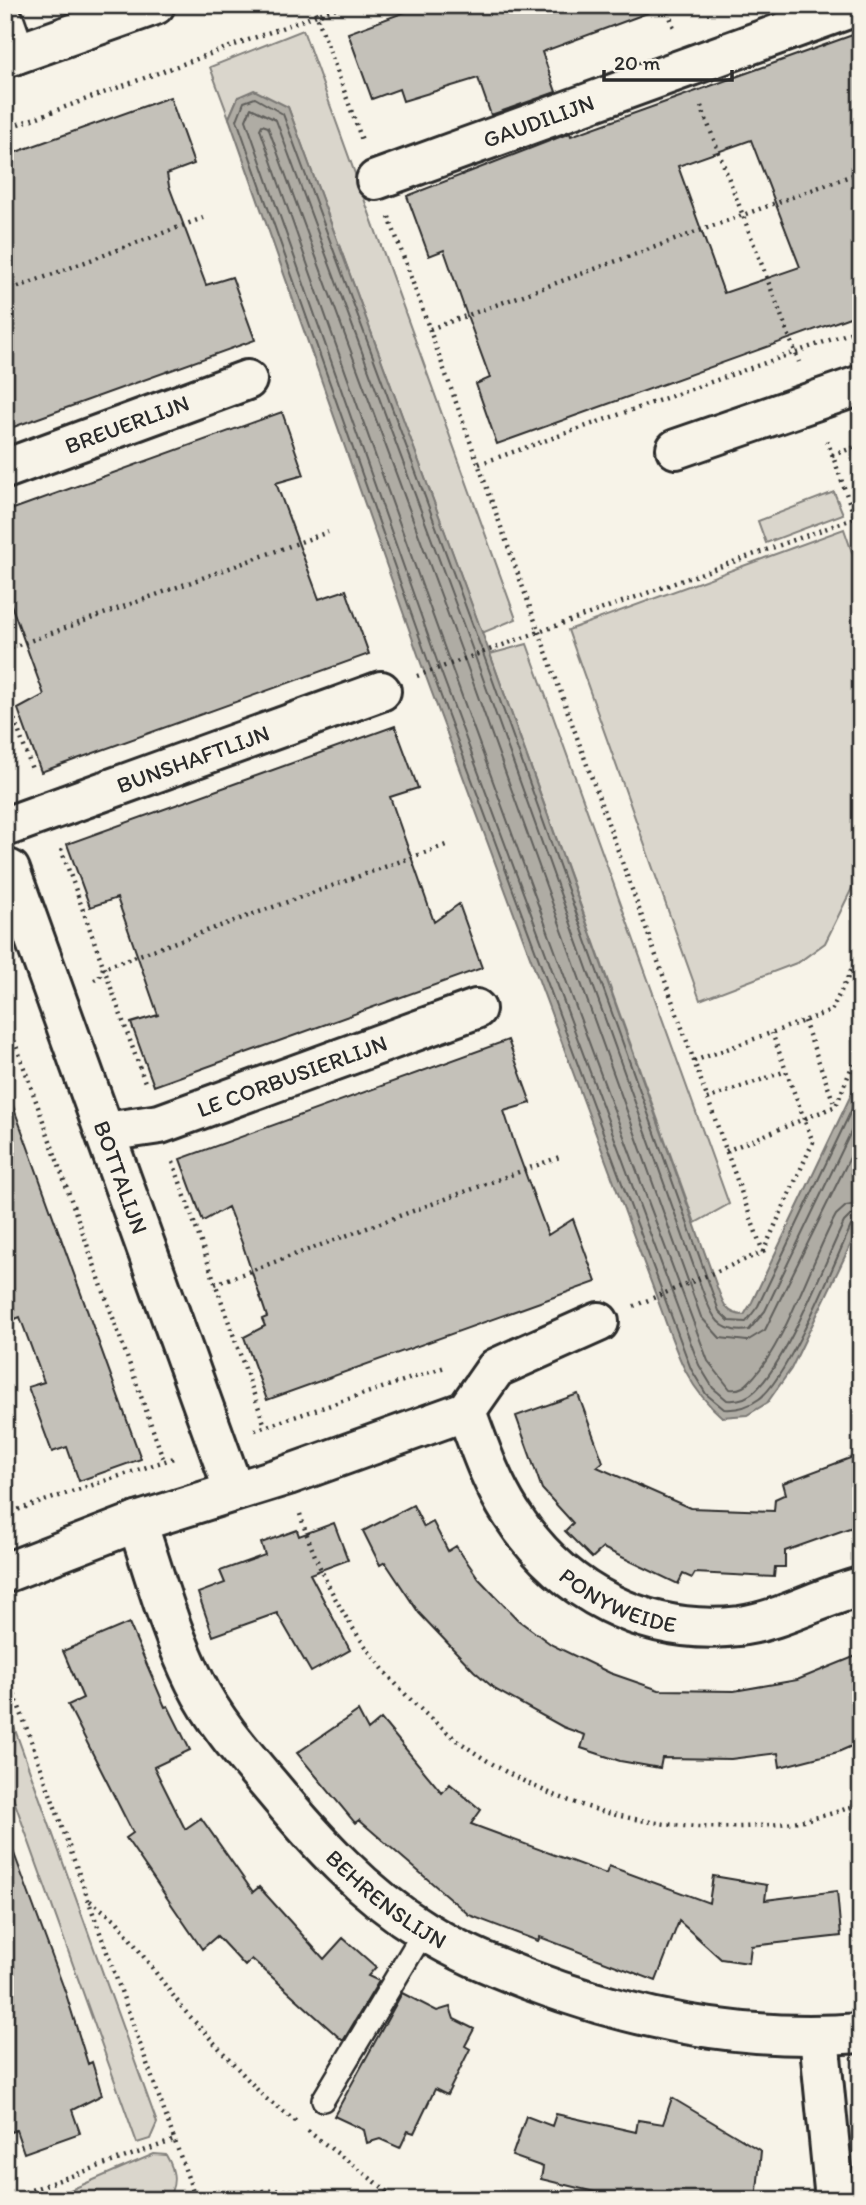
<svg xmlns="http://www.w3.org/2000/svg" width="866" height="2205" font-family="Itim,sans-serif">
	<style>
		.green { fill: #dad6cc; stroke: #82807c; stroke-width: 2 }
		.water { fill: #afaca4; stroke: #7a7874; stroke-width: 2 }
		.lines { fill: none; stroke-linecap: round; stroke-linejoin: round }
		.shore { stroke: #605f5b; stroke-width: 2 }
		.building { fill: #c4c1b9; stroke: #2b2b2b; stroke-width: 2; fill-rule: evenodd }
		.lane-casing { stroke: #2b2b2b; stroke-width: 26 }
		.street-casing { stroke: #2b2b2b; stroke-width: 44 }
		.secondary-casing { stroke: #2b2b2b; stroke-width: 44 }
		.path { stroke: #2b2b2b; stroke-width: 4.5; stroke-dasharray: 2 5; stroke-linecap: butt }
		.lane { stroke: #f7f3e8; stroke-width: 21 }
		.street { stroke: #f7f3e8; stroke-width: 38 }
		.secondary { stroke: #f7f3e8; stroke-width: 38 }
		.labels { text-anchor: middle; dominant-baseline: central; stroke-width: 5; stroke-linejoin: round; paint-order: stroke }
		.street-label { font-size: 23px; fill: #2b2b2b; stroke: #f7f3e8 }
	</style>
	<rect width="100%" height="100%" fill="#f7f3e8"/>
	<filter id="ink" filterUnits="userSpaceOnUse"><feTurbulence type="fractalNoise" baseFrequency=".0143" numOctaves="2"/><feDisplacementMap in="SourceGraphic" scale="14" xChannelSelector="R" yChannelSelector="G"/><feConvolveMatrix kernelMatrix="1 2 1 2 8 2 1 2 1" color-interpolation-filters="sRGB"/></filter>
	<g filter="url(#ink)">
		<path class="green" d="M303 30 516 619 482 633 288 107 238 97 229 118 210 67Z
			M834 492 843 514 766 543 758 521Z
			M844 529 861 578V870L825 943 799 962 700 1000 568 630Z
			M527 644 729 1204 695 1223 490 654Z
			M5 1702 157 2123 150 2139 137 2143 5 1775Z
			M154 2154 166 2155C175 2170 178 2187 165 2200H47Z"/>
		<path class="water" d="M254 90 288 107 490 654 717 1287C723 1302 725 1314 744 1315L752 1302 861 1074V1223L791 1369 767 1403 747 1415 722 1417C686 1386 677 1353 661 1309L422 666 229 118 238 97Z"/>
		<g class="lines">
			<path class="shore" d="M861 1090 758 1306 746 1322 729 1321 719 1311 711 1289 484 656 283 114 255 98 244 102 237 120 429 664 691 1369 706 1394 724 1409C737 1410 748 1407 759 1399 788 1378 834 1264 851 1226L861 1222
				M861 1111 765 1311 749 1330C720 1335 711 1315 703 1292L476 659 276 120 251 108 246 120 437 661 699 1365 713 1388 727 1400C737 1401 748 1398 756 1390 788 1359 823 1266 844 1222L851 1215 861 1213
				M861 1135 765 1330 747 1341 720 1338 701 1317 466 663 268 127 262 125 260 129C404 542 554 952 708 1361L730 1389C737 1390 744 1388 749 1382 784 1348 811 1261 836 1215L846 1206 861 1203"/>
		</g>
		<path class="building" d="M424 5H657L658 9 542 52 556 92 491 115 478 78 403 101 399 89 372 99 348 33Z
			M861 32V313L497 444 476 384 490 378 465 310 444 250 429 256 407 196 570 133 571 136ZM751 140 800 267 724 293 678 166Z
			M170 97 194 164 167 174 169 186 206 285 232 277 255 340 5 430V156Z
			M282 412 304 475 276 483 319 599 346 590 369 654 41 772 18 709 44 695 5 588V512Z
			M395 726 418 788 390 797 434 922 459 904 482 968 154 1086 131 1023 158 1015 128 929 117 898 90 907 67 844Z
			M508 1040 531 1103 504 1111 515 1145 548 1235 573 1219 596 1282 267 1400 244 1337 265 1326 262 1319 267 1317 242 1243 228 1207 203 1221 180 1159Z
			M9 1095 141 1459 79 1481 67 1447 52 1452 28 1387 44 1382 20 1317 5 1323V1096Z
			M578 1394 603 1462 597 1467 690 1508 774 1511 775 1499 786 1494 783 1483 861 1454V1524L785 1551V1567H775L774 1577 695 1573 692 1578 683 1574 678 1584 603 1548 592 1558 565 1531 573 1523 542 1489 516 1416Z
			M413 1505 424 1527 433 1522 448 1551 456 1546 479 1579 518 1620 552 1645 610 1673 659 1690 734 1691 797 1680 861 1654V1742L838 1752 780 1767 778 1753 731 1759 662 1758 660 1768 620 1761 581 1748 585 1735 563 1727 496 1690 474 1671 419 1613 385 1562 380 1565 363 1531Z
			M334 1523 348 1560 310 1574 350 1650 311 1672 277 1613 213 1636 198 1593 225 1583 220 1571 265 1555 261 1543 297 1530 299 1536Z
			M129 1623 165 1707 168 1706 190 1750 154 1767 185 1829 201 1818 253 1892 259 1887 324 1959 343 1938 376 1967 368 1976 379 1981 343 2041 252 1959 245 1966 217 1936 202 1949 126 1838 133 1833 68 1705 83 1698 63 1651Z
			M358 1711 368 1730 381 1719 442 1793 450 1784 481 1810 471 1824 606 1874 609 1866 709 1903 713 1876 767 1885 765 1900 837 1891 841 1936 751 1946 749 1963 721 1959 679 1921 656 1981 540 1937 538 1941 469 1915 359 1820 355 1823 297 1753Z
			M9 1840 66 1994 88 2064 92 2062 102 2095 72 2110 80 2133 24 2153 16 2130 5 2134V1841Z
			M402 1993 437 2011 450 2007 454 2019 474 2029 465 2046 470 2049 447 2095 435 2089 414 2133 408 2131 400 2148 380 2139 367 2143 364 2130 334 2116Z
			M672 2098 761 2151 756 2200H602L603 2194 541 2179 543 2167 512 2156 526 2116 552 2126 556 2114 636 2132 638 2120 663 2124Z"/>
		<g class="lines">
			<defs>
				<path id="lane" d="M323 2100 424 1931"/>
				<g id="street">
					<path d="M5 23 16 54"/>
					<path id="s1" d="M376 180 859 5"/>
					<path d="M676 449 861 385"/>
					<path id="s2" d="M5 469 247 380"/>
					<path id="s3" d="M5 827 381 691"/>
					<path id="s4" d="M5 868 10 870 234 1491"/>
					<path id="s5" d="M105 1132 160 1124 476 1009"/>
					<path id="s6" d="M466 1411C479 1446 491 1482 511 1513 561 1592 646 1637 740 1626 783 1620 819 1597 861 1587"/>
					<path id="s7" d="M137 1522C155 1576 170 1632 195 1682 214 1721 245 1756 273 1789 317 1842 364 1894 423 1930 456 1951 493 1966 529 1980 636 2021 746 2042 861 2033"/>
					<path d="M5 1573 137 1522 288 1475 466 1411 496 1368 599 1322"/>
					<path d="M819 2036 835 2200"/>
				</g>
				<path id="secondary" d="M5 58 155 5"/>
			</defs>
			<use href="#lane" class="lane-casing"/>
			<use href="#street" class="street-casing"/>
			<use href="#secondary" class="secondary-casing"/>
			<path class="path" d="M313 5 363 143
				M666 5 674 28
				M701 106 799 362
				M5 129 344 5
				M389 217 763 1252 634 1306
				M5 292 203 218
				M430 329 861 172
				M832 455 861 445
				M479 464 861 329
				M855 518 861 535
				M5 650 328 532
				M417 676 855 518 827 440
				M5 693 33 772
				M61 849 146 1085
				M94 980 99 978 103 968 446 845
				M5 1014 164 1461
				M804 1021 835 1106
				M694 1061 831 1011 861 951
				M707 1099 786 1071
				M726 1151 804 1119 772 1033
				M173 1162 265 1426
				M763 1252 813 1142 804 1119 836 1106 853 1064
				M215 1284 562 1156
				M255 1430 445 1367
				M5 1514 177 1457
				M300 1514C355 1694 511 1817 699 1827 752 1829 812 1824 861 1803
				M5 1668 196 2200
				M90 1901 116 1920 184 2010 264 2097 298 2123
				M308 2131 399 2200
				M5 2199 175 2140
				M200 2200C251 2189 297 2186 348 2200
				M312 2200 321 2193"/>
			<use href="#lane" class="lane"/>
			<use href="#street" class="street"/>
			<use href="#secondary" class="secondary"/>
		</g>
	</g>
	<g class="labels">
		<g class="street-label">
			<text stroke="none"><textPath href="#s1" startOffset="173">GAUDILIJN</textPath></text>
			<text stroke="none"><textPath href="#s2" startOffset="130">BREUERLIJN</textPath></text>
			<text stroke="none"><textPath href="#s3" startOffset="200">BUNSHAFTLIJN</textPath></text>
			<text stroke="none"><textPath href="#s5" startOffset="196">LE CORBUSIERLIJN</textPath></text>
			<text stroke="none"><textPath href="#s4" startOffset="332">BOTTALIJN</textPath></text>
			<text stroke="none"><textPath href="#s6" startOffset="254">PONYWEIDE</textPath></text>
			<text stroke="none"><textPath href="#s7" startOffset="462">BEHRENSLIJN</textPath></text>
		</g>
	</g>
	<rect width="866" height="2205" fill="none" stroke="#f7f3e8" stroke-width="28"/>
	<rect x="14" y="14" width="838" height="2177" fill="none" stroke="#2b2b2b" stroke-width="2.5" filter="url(#ink)"/>
	<path d="M604 70v10h128v-10" fill="none" stroke="#2b2b2b" stroke-width="3.5"/>
	<text x="614" y="70" font-size="21" fill="#2b2b2b" stroke="#f7f3e8" stroke-width="5" paint-order="stroke">20 m</text>
</svg>
